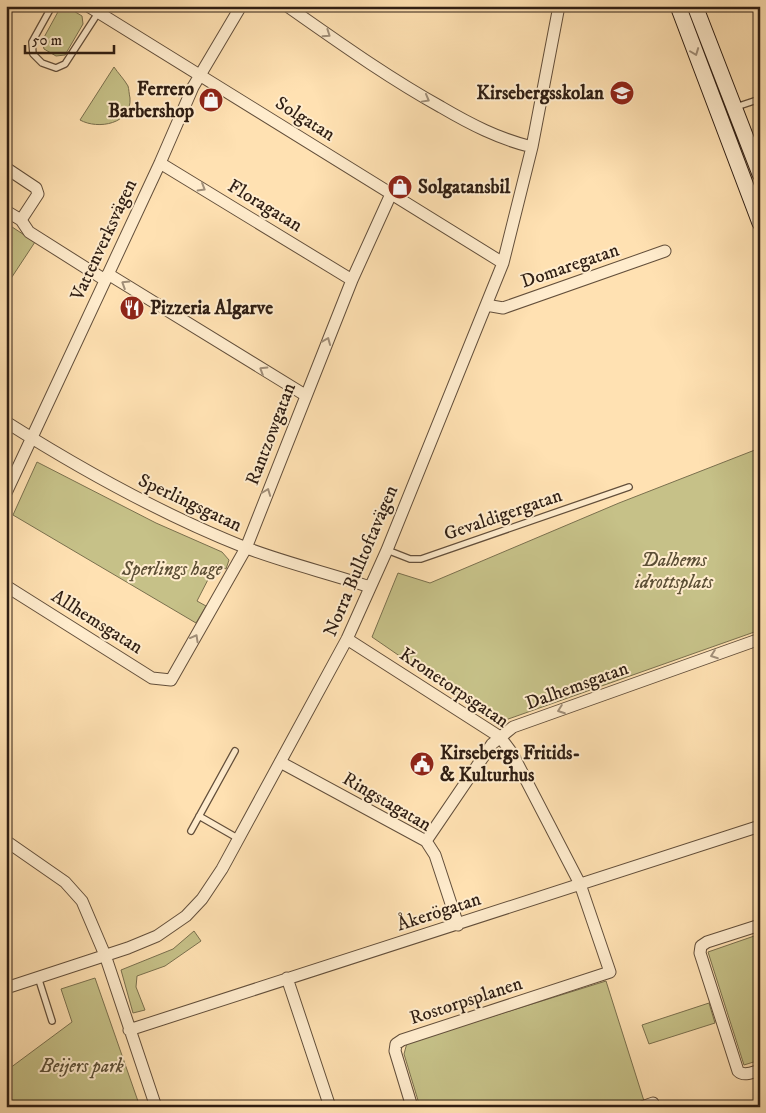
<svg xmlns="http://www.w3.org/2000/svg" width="766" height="1113" font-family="'IM FELL DW Pica',serif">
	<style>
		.green { fill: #c6c188; stroke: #7a704e }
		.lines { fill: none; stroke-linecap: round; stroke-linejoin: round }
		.lane-casing { stroke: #634f3b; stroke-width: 8 }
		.street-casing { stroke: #634f3b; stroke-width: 13 }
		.secondary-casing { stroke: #2f1e13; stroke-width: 17 }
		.lane { stroke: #ffeccd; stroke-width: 5.5 }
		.street { stroke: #ffeccd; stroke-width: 11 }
		.secondary { stroke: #ffeccd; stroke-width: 15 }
		.oneway { stroke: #a18f79 }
		.labels { text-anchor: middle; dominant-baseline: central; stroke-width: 4; stroke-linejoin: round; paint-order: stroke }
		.poi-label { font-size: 19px; font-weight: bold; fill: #2f1e13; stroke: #ffeccd; text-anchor: start }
		.street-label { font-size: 19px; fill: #2f1e13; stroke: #ffeccd }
		.park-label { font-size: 19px; font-style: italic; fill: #5c4f36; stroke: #ffeccd }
	</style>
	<rect width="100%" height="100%" fill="#ffe1b2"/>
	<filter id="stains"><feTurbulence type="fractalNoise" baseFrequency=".004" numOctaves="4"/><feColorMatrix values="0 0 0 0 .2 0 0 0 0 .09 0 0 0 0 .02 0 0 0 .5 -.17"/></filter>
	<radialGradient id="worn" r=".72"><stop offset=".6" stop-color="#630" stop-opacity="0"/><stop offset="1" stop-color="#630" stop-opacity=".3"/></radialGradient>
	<path class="green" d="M67 7 82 16 83 24 65 55 56 56 44 49 42 41 59 10Z
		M114 67C118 73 124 79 128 86 129 89 129 94 130 98 132 124 98 130 80 120Z
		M6 223 35 242 6 286Z
		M760 448V630L497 723 372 637 398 573 430 583 619 503Z
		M37 462 156 523 222 552 229 560 226 569 216 564 197 601 206 606 196 623 13 515Z
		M194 931 201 941 165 966 137 976 136 987 145 1010 133 1013 121 970 173 949Z
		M760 934V1060L744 1065 708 952Z
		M95 978 140 1107H6V1071L72 1022 61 989Z
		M606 981 644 1101 626 1107H420L404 1054 407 1043Z
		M709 1003 715 1023 649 1044 642 1025Z"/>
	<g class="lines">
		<defs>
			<path id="lane" d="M52 6 32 42 33 54 42 63 56 68 65 64 98 13
				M736 107 760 99
				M387 550 410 559H421L629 487
				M199 816 239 839
				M191 831 235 751
				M38 977 52 1021"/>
			<path id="street" d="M88 6 503 263
				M287 6C337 41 387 77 441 107 470 124 499 139 532 147
				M160 163 352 280
				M6 168 36 188 38 194 21 220
				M6 211 21 220 29 232 105 280
				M108 274 305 395
				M486 305 503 308 665 251
				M6 422C82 470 161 514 244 547 285 563 329 573 370 587
				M6 493 160 163 193 87 241 6
				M6 586 152 678 171 680 246 548 352 280 391 194
				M347 639 500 737 512 753 580 884 610 972 402 1040 396 1044 395 1051 412 1107
				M280 762 426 841 435 855 458 925
				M6 841 65 882 82 901 105 955 156 1107
				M426 841 492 744 513 727 760 639
				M760 925 707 942 701 946 700 953 738 1071C744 1077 753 1072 760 1070
				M287 978 330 1107
				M6 988 128 948 157 936 186 916 202 899 222 869 347 639 387 550 503 263 532 147 559 6
				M129 1030 760 826
				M642 1107 653 1103 654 1107"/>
			<path id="secondary" d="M678 6 760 223
				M695 6 760 174"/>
		</defs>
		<use href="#lane" class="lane-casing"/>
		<use href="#street" class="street-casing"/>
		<use href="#secondary" class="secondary-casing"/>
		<use href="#lane" class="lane"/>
		<use href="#street" class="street"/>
		<use href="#secondary" class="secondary"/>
	</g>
	<defs><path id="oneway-chevron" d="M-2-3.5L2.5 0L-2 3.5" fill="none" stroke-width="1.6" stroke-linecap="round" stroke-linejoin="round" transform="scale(1.25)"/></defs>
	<g class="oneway">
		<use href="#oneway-chevron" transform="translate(327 34) rotate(34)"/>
		<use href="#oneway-chevron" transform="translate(695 52) rotate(69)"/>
		<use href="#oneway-chevron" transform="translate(426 99) rotate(29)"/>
		<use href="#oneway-chevron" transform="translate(202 188) rotate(31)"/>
		<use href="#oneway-chevron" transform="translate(125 284) rotate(-148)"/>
		<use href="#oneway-chevron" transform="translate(327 341) rotate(-68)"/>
		<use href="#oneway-chevron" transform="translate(263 370) rotate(-148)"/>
		<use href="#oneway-chevron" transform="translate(267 492) rotate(-69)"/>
		<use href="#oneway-chevron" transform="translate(195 638) rotate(-61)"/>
		<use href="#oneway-chevron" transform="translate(714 655) rotate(160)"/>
		<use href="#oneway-chevron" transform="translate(561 710) rotate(160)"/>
	</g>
	<defs>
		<symbol id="school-disc" viewBox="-11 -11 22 22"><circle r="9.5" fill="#8f2418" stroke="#ffeccd"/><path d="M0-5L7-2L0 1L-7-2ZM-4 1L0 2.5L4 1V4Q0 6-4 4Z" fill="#fff"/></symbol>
		<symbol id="shop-disc" viewBox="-11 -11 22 22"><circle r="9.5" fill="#8f2418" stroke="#ffeccd"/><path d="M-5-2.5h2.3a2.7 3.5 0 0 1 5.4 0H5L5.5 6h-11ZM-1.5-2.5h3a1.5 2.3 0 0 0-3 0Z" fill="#fff"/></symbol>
		<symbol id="restaurant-disc" viewBox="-11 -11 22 22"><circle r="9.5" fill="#8f2418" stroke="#ffeccd"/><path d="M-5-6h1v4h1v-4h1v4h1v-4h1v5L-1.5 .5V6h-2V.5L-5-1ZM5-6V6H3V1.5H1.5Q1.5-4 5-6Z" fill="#fff"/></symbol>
		<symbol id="civic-disc" viewBox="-11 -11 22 22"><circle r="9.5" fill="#8f2418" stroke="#ffeccd"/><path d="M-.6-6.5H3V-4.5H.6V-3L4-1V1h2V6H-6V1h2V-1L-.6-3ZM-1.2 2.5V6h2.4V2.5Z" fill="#fff"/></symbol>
	</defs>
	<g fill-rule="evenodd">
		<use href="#school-disc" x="608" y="79" width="28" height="28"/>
		<use href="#shop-disc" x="197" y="86" width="28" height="28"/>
		<use href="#shop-disc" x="386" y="173" width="28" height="28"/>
		<use href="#restaurant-disc" x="118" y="294" width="28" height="28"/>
		<use href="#civic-disc" x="408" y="750" width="28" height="28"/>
	</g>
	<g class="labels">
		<g class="poi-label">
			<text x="194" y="89" text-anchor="end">Ferrero<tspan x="194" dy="22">Barbershop</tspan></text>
			<text x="604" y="93" text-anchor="end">Kirsebergsskolan</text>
			<text x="418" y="187">Solgatansbil</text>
			<text x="150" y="308">Pizzeria Algarve</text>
			<text x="440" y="753">Kirsebergs Fritids-<tspan x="440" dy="22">&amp; Kulturhus</tspan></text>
		</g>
		<g class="street-label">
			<text transform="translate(305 119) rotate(32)">Solgatan</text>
			<text transform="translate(265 206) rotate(31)">Floragatan</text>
			<text transform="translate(104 240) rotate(-65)">Vattenverksvägen</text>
			<text transform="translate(570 266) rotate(-19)">Domaregatan</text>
			<text transform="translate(271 434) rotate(-69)">Rantzowgatan</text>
			<text transform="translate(190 503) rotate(25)">Sperlingsgatan</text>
			<text transform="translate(503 515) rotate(-19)">Gevaldigergatan</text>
			<text transform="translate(361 561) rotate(-67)">Norra Bulltoftavägen</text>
			<text transform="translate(97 622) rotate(32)">Allhemsgatan</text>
			<text transform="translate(577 686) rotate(-20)">Dalhemsgatan</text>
			<text transform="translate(454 688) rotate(34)">Kronetorpsgatan</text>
			<text transform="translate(387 802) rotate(30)">Ringstagatan</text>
			<text transform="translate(439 912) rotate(-18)">Åkerögatan</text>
			<text transform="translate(466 1001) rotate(-18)">Rostorpsplanen</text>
		</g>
		<g class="park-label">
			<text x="674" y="560">Dalhems<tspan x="674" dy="22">idrottsplats</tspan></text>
			<text x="172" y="569">Sperlings hage</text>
			<text x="82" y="1066">Beijers park</text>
		</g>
	</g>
	<rect width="766" height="1113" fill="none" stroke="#ffe1b2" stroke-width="25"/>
	<rect x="8" y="8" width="751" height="1098" fill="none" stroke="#2f1e13" stroke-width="2.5"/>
	<rect x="12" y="12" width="741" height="1088" fill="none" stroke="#2f1e13"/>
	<path d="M25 45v8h89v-8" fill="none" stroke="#2f1e13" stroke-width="2.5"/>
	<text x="32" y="45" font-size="15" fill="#2f1e13" stroke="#ffeccd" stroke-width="4" paint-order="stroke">50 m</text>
	<rect width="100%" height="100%" filter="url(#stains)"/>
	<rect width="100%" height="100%" fill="url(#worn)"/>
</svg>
